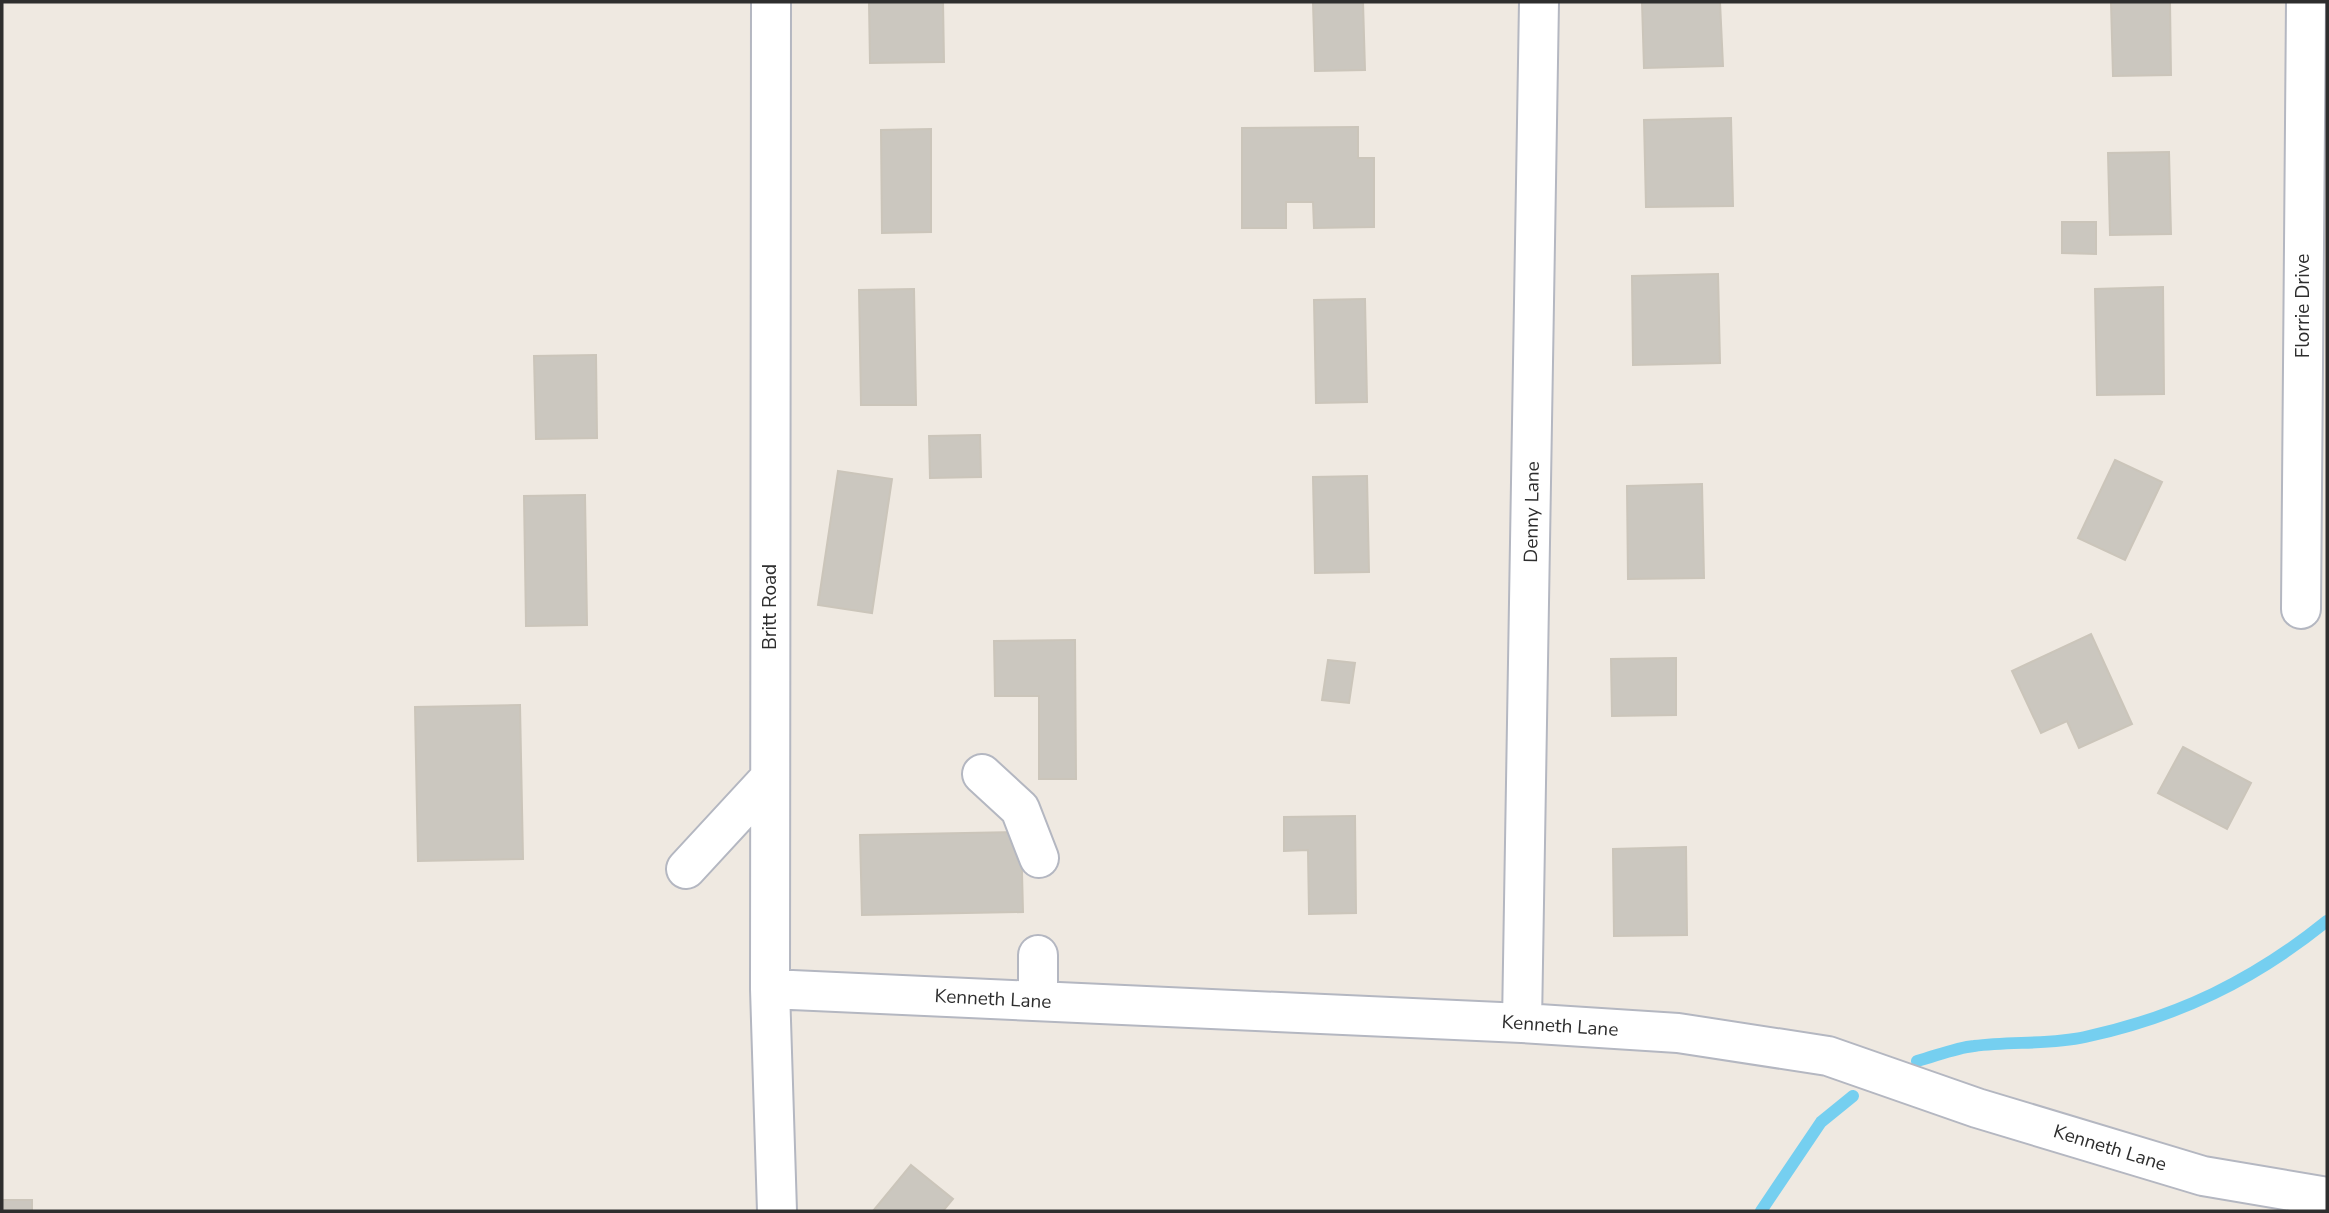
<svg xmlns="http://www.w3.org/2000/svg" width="2329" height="1213" font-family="'Nunito Sans',sans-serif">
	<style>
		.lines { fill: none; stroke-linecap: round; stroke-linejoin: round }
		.stream { stroke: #75cff0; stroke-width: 12 }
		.building { fill: #cbc7bf; stroke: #cbc5ba; stroke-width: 2 }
		.minor-casing { stroke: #b4b7c1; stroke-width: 42 }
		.minor { stroke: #fff; stroke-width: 38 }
		.labels { text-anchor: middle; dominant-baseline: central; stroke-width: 5; stroke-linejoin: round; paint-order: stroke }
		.street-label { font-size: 19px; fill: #2e2e2e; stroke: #fff }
	</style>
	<rect width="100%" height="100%" fill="#efe9e1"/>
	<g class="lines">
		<path class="stream" d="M1917 1061C1936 1056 1955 1048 1974 1046 2011 1041 2048 1045 2085 1037 2178 1017 2254 980 2327 921
			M1761 1211 1821 1122 1853 1096"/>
	</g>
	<path class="building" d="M869 2H943L944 62 870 63Z
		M1313 2H1363L1365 70 1315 71Z
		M1642 2H1720L1723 66 1644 68Z
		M2111 2H2170L2171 75 2113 76Z
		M1731 118 1733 206 1646 207 1644 120Z
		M1358 127V158H1374V227L1314 228 1313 202H1286V228H1242V128Z
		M931 129V232L882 233 881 130Z
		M2169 152 2171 234 2110 235 2108 153Z
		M2062 222H2096V254L2062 253Z
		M1718 274 1720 363 1633 365 1632 276Z
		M2163 287 2164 394 2097 395 2095 289Z
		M914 289 916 405H861L859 290Z
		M1365 299 1367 402 1316 403 1314 300Z
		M596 355 597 438 536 439 534 356Z
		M980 435 981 477 930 478 929 436Z
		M2115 460 2162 482 2125 560 2078 538Z
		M838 471 892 479 872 613 818 605Z
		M1367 476 1369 572 1315 573 1313 477Z
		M1702 484 1704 578 1628 579 1627 486Z
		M585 495 587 625 526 626 524 496Z
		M2091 634 2132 724 2079 748 2067 721 2041 733 2012 671Z
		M1075 640 1076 779H1039V696H995L994 641Z
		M1676 658V715L1612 716 1611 659Z
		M1328 660 1355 663 1349 703 1322 700Z
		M520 705 523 859 418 861 415 707Z
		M2183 747 2251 783 2227 829 2158 793Z
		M1355 816 1356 913 1309 914 1308 850 1284 851V817Z
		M1021 832 1023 912 862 915 860 835Z
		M1686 847 1687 935 1614 936 1613 849Z
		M911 1165 953 1199 943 1211H873Z
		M2 1200H32V1211H2Z"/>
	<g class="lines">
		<defs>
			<path id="minor" d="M771 2 770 989 777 1211
				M2301 609 2306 2
				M982 774 1020 809 1039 858
				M686 869 770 778
				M770 989 1522 1023 1678 1033 1828 1056 1977 1108 2203 1176 2327 1197
				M1038 1001V955
				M1522 1023 1539 2"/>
		</defs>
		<use href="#minor" class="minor-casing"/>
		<use href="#minor" class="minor"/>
	</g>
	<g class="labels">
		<g class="street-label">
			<text transform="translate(2303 306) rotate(-90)">Florrie Drive</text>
			<text transform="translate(1532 512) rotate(-89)">Denny Lane</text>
			<text transform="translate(770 607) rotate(-90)">Britt Road</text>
			<text transform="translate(993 999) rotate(3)">Kenneth Lane</text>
			<text transform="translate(1560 1026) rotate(4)">Kenneth Lane</text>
			<text transform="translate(2110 1148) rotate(17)">Kenneth Lane</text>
		</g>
	</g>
	<rect width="2329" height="1213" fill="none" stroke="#2e2e2e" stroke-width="7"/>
</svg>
